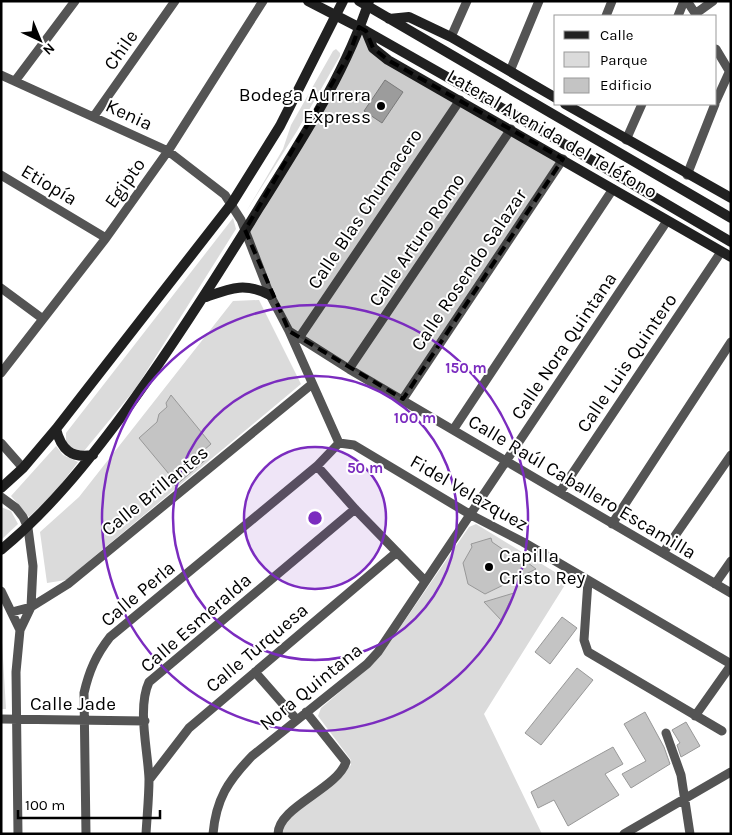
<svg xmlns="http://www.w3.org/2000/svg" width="732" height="835" font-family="Karla,sans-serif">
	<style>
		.green { fill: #dbdbdb }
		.building { fill: #c4c4c4; stroke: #989898 }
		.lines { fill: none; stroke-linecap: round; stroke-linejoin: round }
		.street { stroke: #545454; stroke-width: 9 }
		.secondary { stroke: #212121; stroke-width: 10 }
		.marked { fill: #000; fill-opacity: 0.2; stroke: #000; stroke-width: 4; stroke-dasharray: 10 6; stroke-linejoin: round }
		.ring { fill: none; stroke: #7b2cbf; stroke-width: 2.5 }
		.poi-dot { fill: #000; stroke: #fff; stroke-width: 2 }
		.labels { text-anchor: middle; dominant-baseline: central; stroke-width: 4; stroke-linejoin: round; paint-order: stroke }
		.street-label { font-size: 19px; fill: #000; stroke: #fff }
		.poi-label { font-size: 19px; fill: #000; stroke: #fff; text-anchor: end }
		.centre { fill: #7b2cbf; stroke: #fff; stroke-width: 2.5 }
		.ring-label { font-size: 15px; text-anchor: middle; font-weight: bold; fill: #7b2cbf; stroke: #fff; stroke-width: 4; stroke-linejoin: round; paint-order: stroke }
	</style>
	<rect width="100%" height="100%" fill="#fff"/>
	<path class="green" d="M336 49 340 53V56L297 131 246 212 283 149 291 125 333 51Z
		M233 218 236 229 136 388 84 451 77 452 66 443V433Z
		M259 300 301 384 66 580 47 583 40 532 79 497 233 301Z
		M56 446 63 455 78 462 56 491 29 517 11 496Z
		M1 507 11 511 18 524 1 540Z
		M476 524 568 580 484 714 542 834H281L284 824 291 817 351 765V760L318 716 321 708 368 668 386 648 469 527Z
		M1 625 6 709H1Z"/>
	<path class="building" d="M385 80 403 92 382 123 364 111Z
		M171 395 211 444 204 450 209 457 175 486 167 477 169 474 139 438 157 422 159 414 167 407 166 403Z
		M491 538 492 542 517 559 515 553 536 569 485 594 468 584 463 563 472 547 471 544Z
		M514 593 501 620 484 602Z
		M562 617 577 628 550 664 535 652Z
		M577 668 593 680 541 745 525 733Z
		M645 712 664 747 670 764 631 788 622 774 646 761 624 724Z
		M686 722 700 746 681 757 677 745 680 743 672 730Z
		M613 747 623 764 605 774 619 795 568 826 554 800 538 808 531 792Z"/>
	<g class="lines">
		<path class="street" d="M687 1 697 16
			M695 14 713 1
			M606 16 612 1
			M678 16 684 1
			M451 37 467 1
			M716 49 731 74
			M510 71 539 1
			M1 75 168 151 225 195 241 220 270 295 289 331 339 443
			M15 81 75 1
			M716 101 731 68
			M94 116 175 1
			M626 140 642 104
			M1 175 106 238
			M687 175 715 104
			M1 288 43 319
			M289 331 349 369 731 593
			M299 338 460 100
			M349 369 511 129
			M1 373 106 238 168 151 263 1
			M403 399 563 159
			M453 430 613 189
			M1 443 23 468
			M339 443 354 445 471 515 523 542 731 664
			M317 466 355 509 425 581
			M560 492 721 252
			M1 497 16 508 23 517 28 528 33 566 31 607 20 630 16 672 18 834
			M612 524 731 342
			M663 553 731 455
			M588 581 584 640 588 652 722 731
			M715 584 731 561
			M1 591 20 630
			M12 612 31 607 68 584 312 384
			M255 672 297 720
			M695 716 731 665
			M1 719 145 721
			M666 733 681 775 690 834
			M149 780 189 728 397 552
			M86 834 84 693C89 671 96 655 110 637L317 466 339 443
			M146 834C147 816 149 797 149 779 148 751 137 708 149 682L355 509
			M213 834C216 799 228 781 252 756L367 664 378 652 667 221
			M278 834C278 807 337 789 346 762L306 712
			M624 834 731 772"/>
		<path class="secondary" d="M308 1 366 31 542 131 731 242
			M359 1 731 218
			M389 19 409 17 451 37 556 98
			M366 31 373 48 388 60 731 257
			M565 104 731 198
			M206 297C231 288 245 282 270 295
			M56 429C61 449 71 459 93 455
			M1 488 23 468 56 429 232 203 280 126 343 1
			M1 550C49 510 87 463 124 413 173 346 216 278 259 208 300 142 345 75 369 1"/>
	</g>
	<path class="marked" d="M359 27 366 31 373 48 388 60 563 159 403 399 289 331 245 230 349 55Z"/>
	<circle cx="315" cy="518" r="71" fill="#7b2cbf" fill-opacity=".12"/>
	<g class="ring">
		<circle cx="315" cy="518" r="71"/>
		<circle cx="315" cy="518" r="142"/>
		<circle cx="315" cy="518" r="213"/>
	</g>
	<g class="poi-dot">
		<circle cx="381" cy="106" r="5"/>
		<circle cx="489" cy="567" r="5"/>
	</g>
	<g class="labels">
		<g class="street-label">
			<text transform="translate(121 50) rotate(-55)">Chile</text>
			<text transform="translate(129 115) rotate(25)">Kenia</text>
			<text transform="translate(552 134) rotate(30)">Lateral Avenida del Teléfono</text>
			<text transform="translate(125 183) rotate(-55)">Egipto</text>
			<text transform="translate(49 185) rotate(31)">Etiopía</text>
			<text transform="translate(365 209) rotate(-56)">Calle Blas Chumacero</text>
			<text transform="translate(417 240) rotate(-56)">Calle Arturo Romo</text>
			<text transform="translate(469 270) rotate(-56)">Calle Rosendo Salazar</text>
			<text transform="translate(564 346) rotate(-56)">Calle Nora Quintana</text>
			<text transform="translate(627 363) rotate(-56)">Calle Luis Quintero</text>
			<text transform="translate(582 487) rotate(31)">Calle Raúl Caballero Escamilla</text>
			<text transform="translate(155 491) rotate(-39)">Calle Brillantes</text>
			<text transform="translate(469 493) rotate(30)">Fidel Velazquez</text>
			<text transform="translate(138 594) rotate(-40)">Calle Perla</text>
			<text transform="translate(196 623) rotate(-41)">Calle Esmeralda</text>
			<text transform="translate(257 648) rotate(-40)">Calle Turquesa</text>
			<text transform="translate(311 687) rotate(-39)">Nora Quintana</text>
			<text x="73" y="704">Calle Jade</text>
		</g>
		<g class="poi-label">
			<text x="371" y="95">Bodega Aurrera<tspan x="371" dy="22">Express</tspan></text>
			<text x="499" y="556" text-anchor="start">Capilla<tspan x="499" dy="22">Cristo Rey</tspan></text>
		</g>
	</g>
	<circle cx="315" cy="518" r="8" class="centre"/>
	<g class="ring-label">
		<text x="466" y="373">150 m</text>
		<text x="415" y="423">100 m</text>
		<text x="365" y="473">50 m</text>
	</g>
	<rect width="732" height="835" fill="none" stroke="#000000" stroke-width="5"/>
	<rect x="554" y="15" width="162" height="90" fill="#ffffff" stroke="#999999"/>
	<rect x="564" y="31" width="25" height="8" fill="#212121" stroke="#999999"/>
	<text x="600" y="40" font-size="15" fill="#000000">Calle</text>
	<rect x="564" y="52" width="25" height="15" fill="#dbdbdb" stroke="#999999"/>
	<text x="600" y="65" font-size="15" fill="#000000">Parque</text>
	<rect x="564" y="78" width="25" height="15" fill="#c4c4c4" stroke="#999999"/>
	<text x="600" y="90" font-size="15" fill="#000000">Edificio</text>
	<g transform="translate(40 40) rotate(136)" stroke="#ffffff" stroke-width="4" paint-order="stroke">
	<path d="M0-4L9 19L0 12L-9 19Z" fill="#000000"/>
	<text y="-8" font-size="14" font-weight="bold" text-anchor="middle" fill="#000000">N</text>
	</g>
	<path d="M18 810v8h142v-8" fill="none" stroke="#000000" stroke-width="2.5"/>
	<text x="25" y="810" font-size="15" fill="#000000" stroke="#ffffff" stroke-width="4" paint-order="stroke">100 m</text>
</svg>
